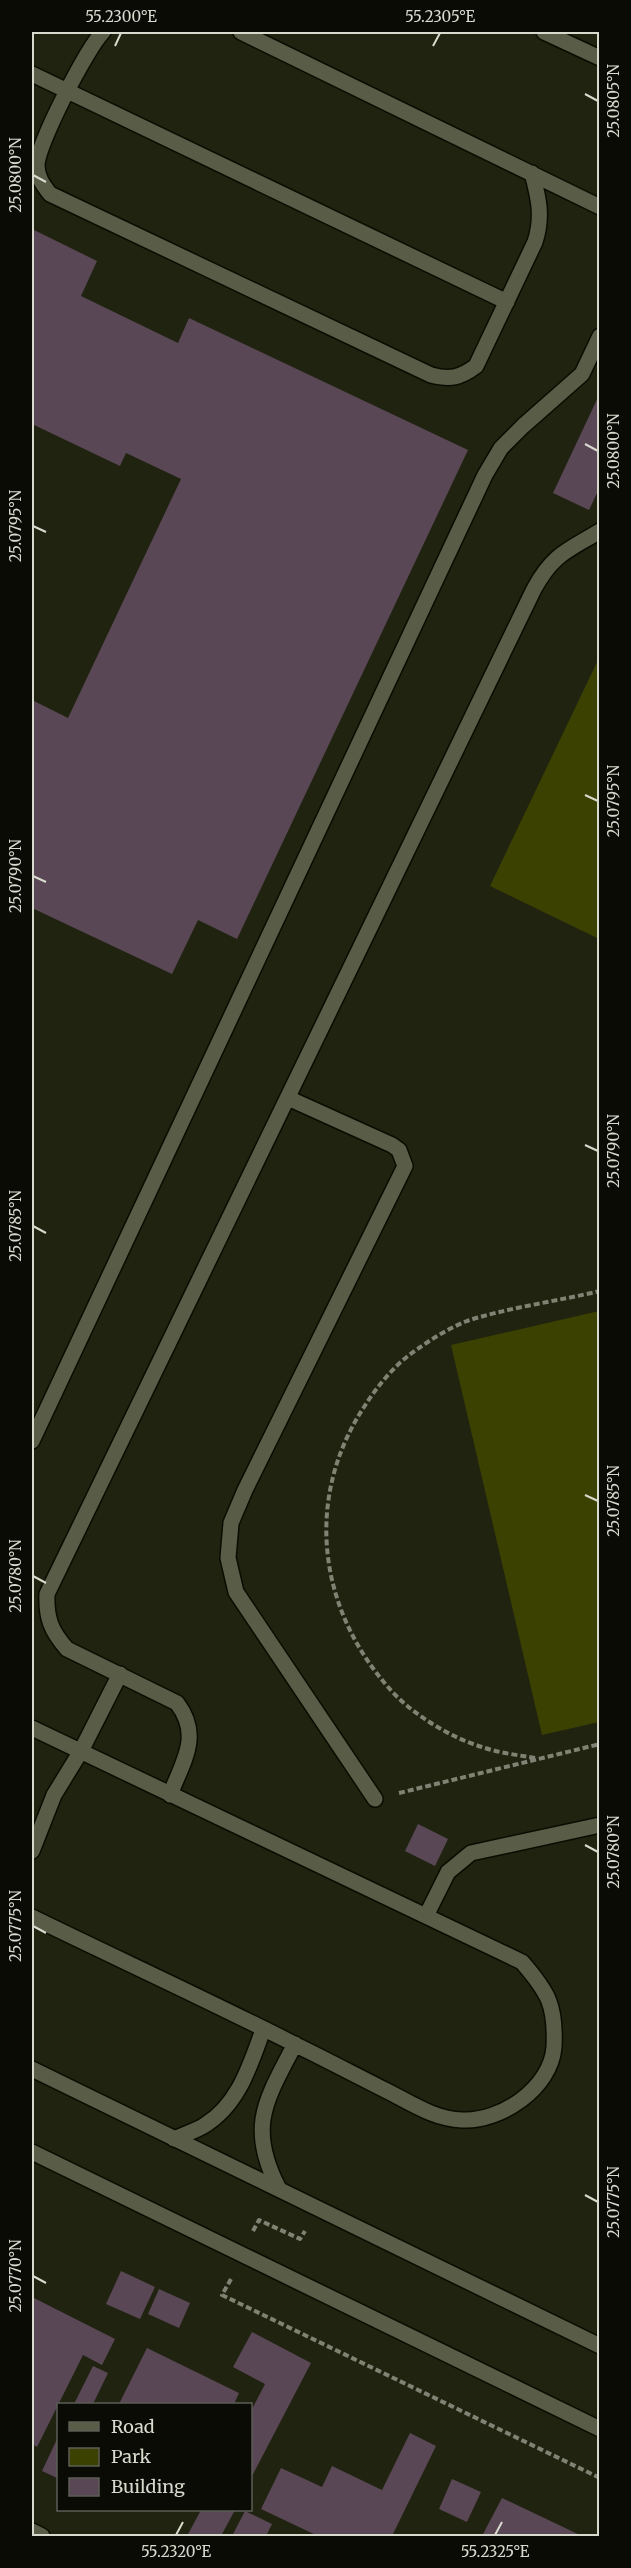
<svg xmlns="http://www.w3.org/2000/svg" width="631" height="2568" font-family="Merriweather,serif">
	<style>
		.green { fill: #3b4100 }
		.building { fill: #594755 }
		.lines { fill: none; stroke-linecap: round; stroke-linejoin: round }
		.service-casing { stroke: #0a0c00; stroke-width: 18 }
		.minor-casing { stroke: #0a0c00; stroke-width: 18 }
		.secondary-casing { stroke: #0a0c00; stroke-width: 18 }
		.path { stroke: #808273; stroke-width: 4; stroke-dasharray: 6 3; stroke-linecap: butt }
		.service { stroke: #595c47; stroke-width: 15 }
		.minor { stroke: #595c47; stroke-width: 15 }
		.secondary { stroke: #595c47; stroke-width: 15 }
		.ticks { fill: none; stroke: #d8dace; stroke-width: 2 }
		.neatline { fill: none; stroke: #d8dace; stroke-width: 2 }
		.ticks-label { font-size: 15px; text-anchor: middle; fill: #d8dace }
	</style>
	<rect width="100%" height="100%" fill="#202310"/>
	<path class="green" d="M599 658 600 939H599L490 886Z
		M599 1311V1722L542 1735 451 1345Z"/>
	<path class="building" d="M32 229 97 261 81 296 178 343 189 318 468 450 237 939 198 920 172 974 32 908V700L68 718 181 479 126 453 120 466 32 424Z
		M600 393V487L589 510 553 493Z
		M418 1824 448 1839 435 1866 405 1851Z
		M121 2271 155 2287 140 2319 106 2304Z
		M159 2289 190 2303 179 2328 148 2314Z
		M32 2297 115 2339 102 2365 83 2355 37 2447 32 2444Z
		M252 2332 311 2363 250 2480V2413L265 2384 233 2367Z
		M147 2348 239 2393 234 2404H119Z
		M93 2366 108 2373 93 2404H74Z
		M410 2433 436 2446 392 2536H318L261 2509 281 2468 322 2487 332 2466 382 2490Z
		M58 2437V2475L57 2478 42 2471Z
		M452 2479 481 2492 467 2522 439 2509Z
		M502 2498 582 2536H482Z
		M201 2510H235L221 2536H187Z
		M245 2511 272 2524 266 2536H232Z"/>
	<g class="lines">
		<defs>
			<path id="service" d="M103 32C87 48 38 143 37 165 37 177 43 185 50 194L431 375C450 380 460 378 476 366L535 242C543 217 539 199 532 173
				M241 32 600 207
				M32 74 507 302
				M288 1098 392 1145 399 1150 405 1166 245 1490 231 1523 228 1558 236 1592 375 1799
				M32 1441 485 475 501 448 523 426 582 374 600 336
				M32 1728 522 1962C548 1992 556 2005 554 2047 551 2088 501 2122 462 2120 434 2119 411 2103 387 2091 357 2076 327 2060 298 2046 210 2001 120 1960 32 1917
				M170 1795C183 1761 202 1736 177 1703L67 1649C51 1631 46 1618 47 1594L534 589C553 554 567 551 600 531
				M32 1851 54 1795 81 1751 120 1674
				M426 1916 448 1872 471 1853 600 1825
				M174 2139C184 2134 196 2131 205 2125 239 2104 250 2065 263 2030
				M278 2187C247 2126 266 2100 295 2044"/>
			<path id="minor" d="M32 2069 600 2346
				M32 2152 600 2429
				M32 2531 42 2536"/>
			<path id="secondary" d="M544 32 600 58"/>
		</defs>
		<use href="#service" class="service-casing"/>
		<use href="#minor" class="minor-casing"/>
		<use href="#secondary" class="secondary-casing"/>
		<path class="path" d="M535 1758C518 1755 499 1753 482 1747 449 1737 410 1713 388 1687 317 1606 305 1497 364 1407 378 1385 397 1362 419 1348 433 1338 451 1327 467 1321 506 1308 558 1301 600 1291
			M399 1793 600 1744
			M253 2231 259 2220 300 2239 305 2231
			M231 2279 222 2295 600 2478"/>
		<use href="#service" class="service"/>
		<use href="#minor" class="minor"/>
		<use href="#secondary" class="secondary"/>
	</g>
	<path class="ticks" d="M115 46 121 33M433 46 440 33M585 94 598 101M33 175 46 182M585 444 598 451M33 526 46 532M585 795 598 801M33 876 46 882M585 1145 598 1151M33 1226 46 1233M585 1495 598 1501M33 1576 46 1583M585 1845 598 1852M33 1926 46 1933M585 2195 598 2202M33 2276 46 2283M176 2535 183 2522M495 2535 502 2522"/>
	<rect width="631" height="2568" fill="none" stroke="#0a0b04" stroke-width="66"/>
	<rect x="57" y="2403" width="195" height="108" fill="#0a0b04" stroke="#5c5e55" stroke-width="1.5"/>
	<rect x="69" y="2422" width="30" height="9" fill="#595c47" stroke="#5c5e55" stroke-width="1.5"/>
	<text x="111" y="2433" font-size="18" fill="#d8dace">Road</text>
	<rect x="69" y="2448" width="30" height="18" fill="#3b4100" stroke="#5c5e55" stroke-width="1.5"/>
	<text x="111" y="2463" font-size="18" fill="#d8dace">Park</text>
	<rect x="69" y="2478" width="30" height="18" fill="#594755" stroke="#5c5e55" stroke-width="1.5"/>
	<text x="111" y="2493" font-size="18" fill="#d8dace">Building</text>
	<rect x="33" y="33" width="565" height="2502" class="neatline"/>
	<g class="ticks-label">
		<text x="121" y="22">55.2300°E</text>
		<text x="440" y="22">55.2305°E</text>
		<text transform="translate(614 101) rotate(-90)" y="5">25.0805°N</text>
		<text transform="translate(16 175) rotate(-90)" y="5">25.0800°N</text>
		<text transform="translate(614 451) rotate(-90)" y="5">25.0800°N</text>
		<text transform="translate(16 526) rotate(-90)" y="5">25.0795°N</text>
		<text transform="translate(614 801) rotate(-90)" y="5">25.0795°N</text>
		<text transform="translate(16 876) rotate(-90)" y="5">25.0790°N</text>
		<text transform="translate(614 1151) rotate(-90)" y="5">25.0790°N</text>
		<text transform="translate(16 1226) rotate(-90)" y="5">25.0785°N</text>
		<text transform="translate(614 1501) rotate(-90)" y="5">25.0785°N</text>
		<text transform="translate(16 1576) rotate(-90)" y="5">25.0780°N</text>
		<text transform="translate(614 1852) rotate(-90)" y="5">25.0780°N</text>
		<text transform="translate(16 1926) rotate(-90)" y="5">25.0775°N</text>
		<text transform="translate(614 2202) rotate(-90)" y="5">25.0775°N</text>
		<text transform="translate(16 2276) rotate(-90)" y="5">25.0770°N</text>
		<text x="176" y="2557">55.2320°E</text>
		<text x="495" y="2557">55.2325°E</text>
	</g>
</svg>
